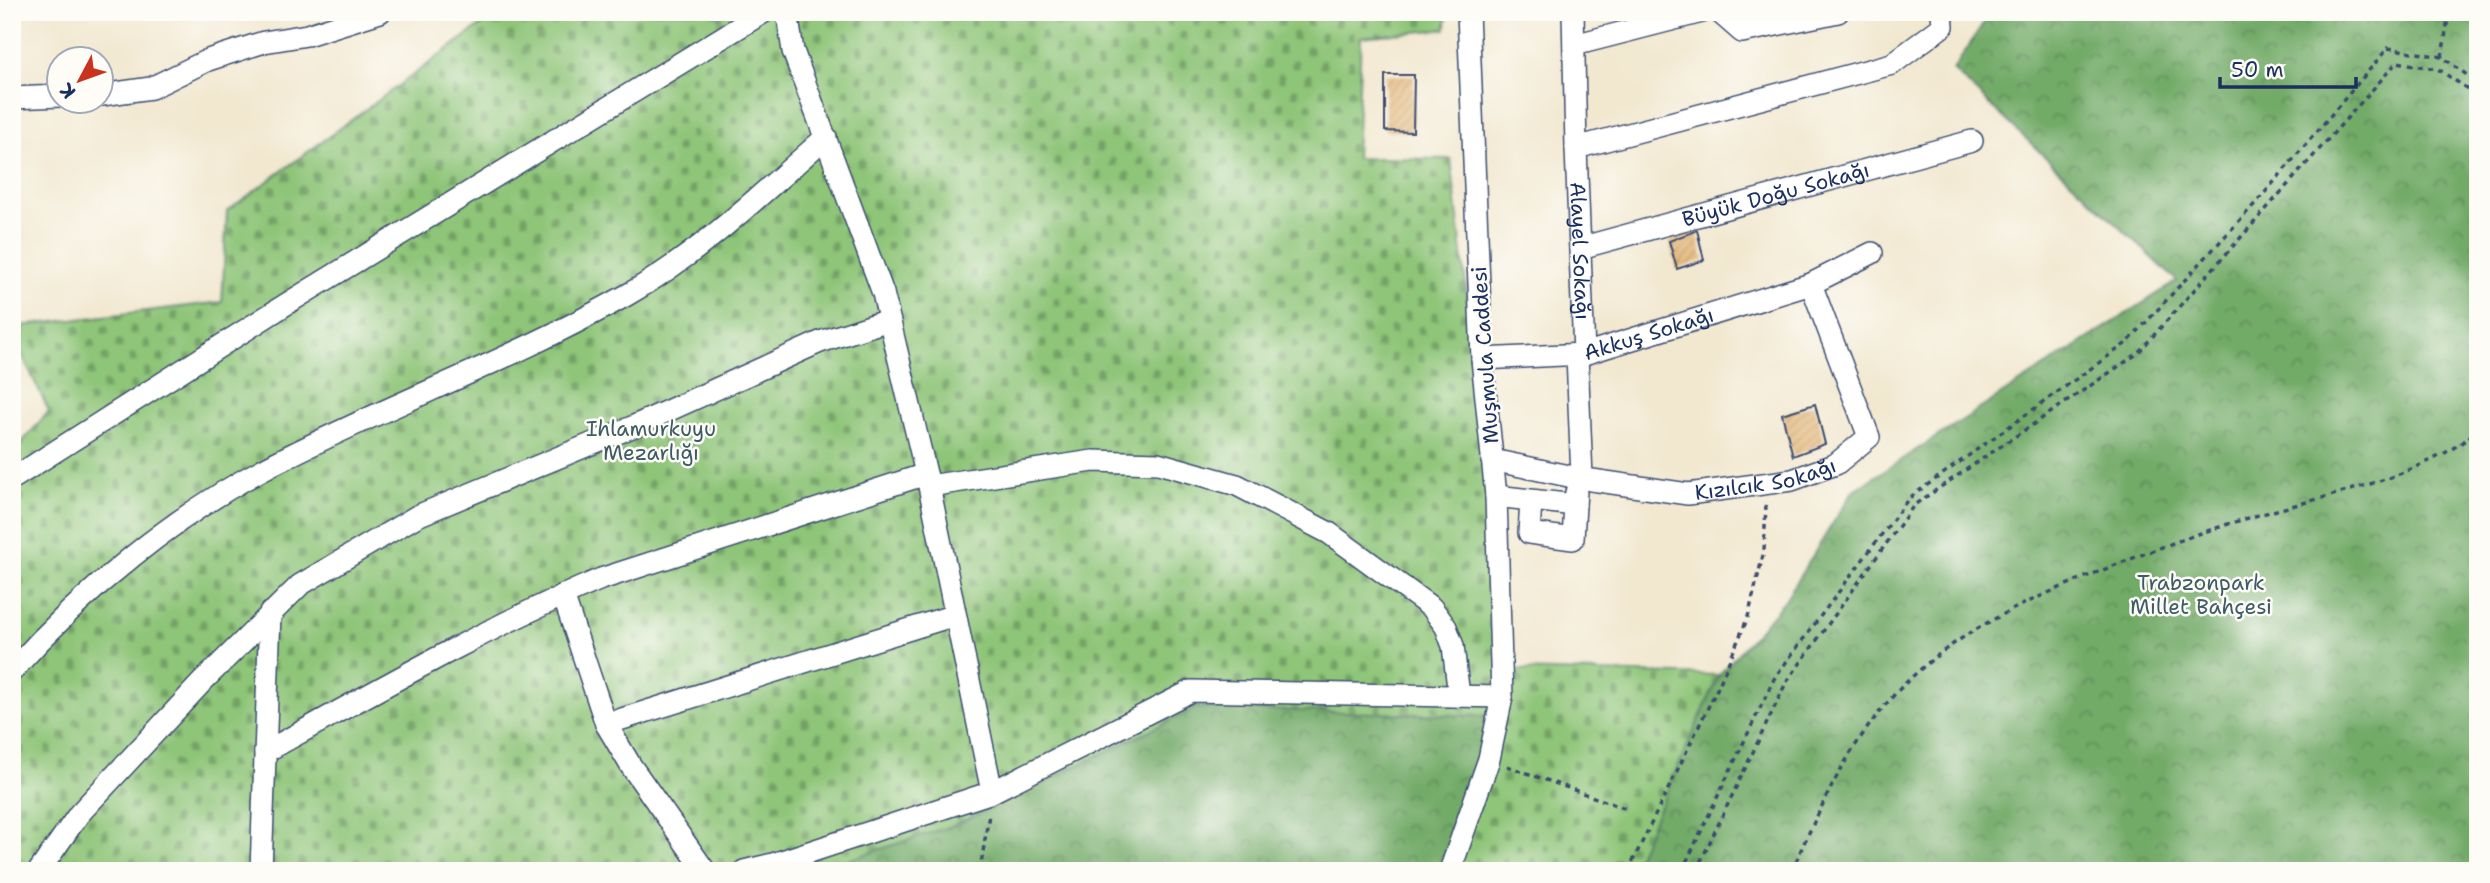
<svg xmlns="http://www.w3.org/2000/svg" width="2490" height="883" font-family="'Shantell Sans',sans-serif">
	<style>
		.forest { fill: url(#forest-crowns); stroke: #466c63; stroke-width: 2 }
		.cemetery { fill: url(#cemetery-stones); stroke: #547a6b; stroke-width: 2 }
		.building { fill: url(#building-hatch) }
		.lines { fill: none; stroke-linecap: round; stroke-linejoin: round }
		.minor-casing { stroke: #3b4b6f; stroke-width: 24 }
		.path { stroke: #3b4b6f; stroke-width: 3.5; stroke-dasharray: 5 5; stroke-linecap: butt }
		.minor { stroke: #fff; stroke-width: 21 }
		.labels { text-anchor: middle; dominant-baseline: central; stroke-width: 5; stroke-linejoin: round; paint-order: stroke }
		.street-label { font-size: 21px; fill: #1b2f5e; stroke: #fdfcf7 }
		.park-label { font-size: 21px; fill: #3e5c66; stroke: #fdfcf7 }
	</style>
	<defs>
		<pattern id="forest-crowns" width="20" height="18" patternUnits="userSpaceOnUse" patternTransform="scale(1.75)"><rect width="20" height="18" fill="#72aa68"/><path d="M2 6a3 3 0 1 1 6 0M12 15a3 3 0 1 1 6 0" fill="none" stroke="#5d8b59"/></pattern>
		<pattern id="cemetery-stones" width="16" height="16" patternUnits="userSpaceOnUse" patternTransform="scale(1.75)"><rect width="16" height="16" fill="#8ec578"/><path d="M2 7V4a2 2 0 0 1 4 0v3zM10 15v-3a2 2 0 0 1 4 0v3z" fill="#73a066"/></pattern>
		<pattern id="building-hatch" width="6" height="6" patternUnits="userSpaceOnUse" patternTransform="scale(1.75)"><rect width="6" height="6" fill="#e4b87b"/><path d="M-1 1l2-2M0 6l6-6M5 7l2-2" fill="none" stroke="#c39e6d"/></pattern>
	</defs>
	<rect width="100%" height="100%" fill="#fdfcf7"/>
	<filter id="ink" filterUnits="userSpaceOnUse"><feTurbulence type="fractalNoise" baseFrequency=".0143" numOctaves="2"/><feDisplacementMap in="SourceGraphic" scale="14" xChannelSelector="R" yChannelSelector="G"/><feConvolveMatrix kernelMatrix="1 2 1 2 8 2 1 2 1" color-interpolation-filters="sRGB"/></filter>
	<filter id="wash" filterUnits="userSpaceOnUse"><feTurbulence type="fractalNoise" baseFrequency=".00686" numOctaves="4" result="noise"/><feDisplacementMap in="SourceGraphic" scale="28" xChannelSelector="R" yChannelSelector="G"/><feGaussianBlur stdDeviation="1.57" result="paint"/><feColorMatrix in="noise" values="0 0 0 0 0 0 0 0 0 0 0 0 0 0 0 0 0 1.4 0 .05"/><feComposite in="paint" operator="in"/></filter>
	<g filter="url(#wash)">
		<rect width="100%" height="100%" fill="#f2e8d0"/>
		<path class="forest" d="M1991 12H2478V871H1631L1719 675 1783 603 1853 491 2177 281 1953 70Z
			M1196 708 1494 716 1445 871H814L957 824Z"/>
		<path class="cemetery" d="M499 12H709L720 17 728 12H1447L1446 29 1361 37 1356 158 1451 159 1511 670 1719 675 1631 871H1445L1493 716 1196 708 957 824 814 871H12V454L49 411 12 334V327L222 302 227 211Z"/>
		<g id="blocks">
			<path class="building" d="M1385 75H1414L1413 132 1385 131Z
				M1697 230 1704 260 1677 269 1669 241Z
				M1815 404 1825 444 1793 456 1782 414Z"/>
		</g>
	</g>
	<g filter="url(#ink)">
		<use href="#blocks" fill-opacity="0" stroke="#3b4b6f" stroke-width="2"/>
		<g class="lines">
			<defs>
				<g id="minor">
					<path d="M787 12 793 51 883 293 929 486 992 792"/>
					<path d="M1573 12 1576 148 1892 64 1943 26 1942 12"/>
					<path d="M1719 12 1742 32 1838 12"/>
					<path d="M1574 45 1702 12"/>
					<path d="M102 95 151 88 208 60 264 42 307 35 380 12"/>
					<path d="M12 98 60 96"/>
					<path id="s1" d="M1576 148 1584 354"/>
					<path id="s2" d="M1580 248 1972 141"/>
					<path d="M1577 355 1582 478"/>
					<path id="s3" d="M1482 359 1584 354 1811 284 1872 253"/>
					<path id="s4" d="M1492 460 1578 478 1688 494 1792 480 1836 464 1869 437 1811 284"/>
					<path d="M12 479 288 303 764 12"/>
					<path d="M929 486 1093 461 1158 463 1237 485 1329 533 1432 608 1446 627 1453 646 1459 696"/>
					<path d="M1496 496 1575 505 1576 492"/>
					<path d="M1531 501 1529 533 1573 539 1575 505"/>
					<path d="M563 595 606 724 631 766 705 871"/>
					<path d="M12 671C84 590 176 514 273 464 389 404 513 360 627 295 701 253 762 193 826 137"/>
					<path d="M606 724 955 615"/>
					<path d="M265 752C376 691 485 628 601 579L926 474"/>
					<path d="M39 871 79 814 203 681 300 585 417 516 632 427 820 342 889 320"/>
					<path d="M261 871 270 613"/>
					<path d="M744 871 773 864 992 792 1191 691 1502 697"/>
					<path d="M1450 871 1489 759 1502 697 1496 496 1482 359 1468 12"/>
				</g>
			</defs>
			<use href="#minor" class="minor-casing"/>
			<path class="path" d="M2442 57 2449 12
				M1507 766 1627 809
				M980 871 989 814
				M1628 871 1719 685 1748 617 1764 551 1766 503
				M1682 871 1775 677 1909 498 2128 342 2262 196 2388 48 2442 57 2478 83
				M1696 871 1786 683 1914 505 2137 354 2397 62 2438 69 2478 96
				M1793 871C1800 849 1811 829 1821 808 1886 671 1961 627 2098 572 2155 549 2213 527 2273 511 2338 493 2426 475 2478 430"/>
			<use href="#minor" class="minor"/>
		</g>
	</g>
	<g class="labels">
		<g class="street-label">
			<text stroke="none"><textPath href="#s2" startOffset="203">Büyük Doğu Sokağı</textPath></text>
			<text stroke="none"><textPath href="#s1" startOffset="103">Alayel Sokağı</textPath></text>
			<text stroke="none"><textPath href="#s3" startOffset="170">Akkuş Sokağı</textPath></text>
			<text transform="translate(1485 355) rotate(-94)">Muşmula Caddesi</text>
			<text stroke="none"><textPath href="#s4" startOffset="278">Kızılcık Sokağı</textPath></text>
		</g>
		<g class="park-label">
			<text x="651" y="429">Ihlamurkuyu<tspan x="651" dy="24">Mezarlığı</tspan></text>
			<text x="2201" y="583">Trabzonpark<tspan x="2201" dy="24">Millet Bahçesi</tspan></text>
		</g>
	</g>
	<rect width="2490" height="883" fill="none" stroke="#fdfcf7" stroke-width="42"/>
	<g transform="translate(80 80) rotate(229)"><circle r="33" fill="#fdfcf7" stroke="#a3aaba" stroke-width="2"/>
	<path d="M0-5L12 26L0 18L-12 26Z" fill="#c8321e"/>
	<text y="-10" font-size="19" font-weight="bold" text-anchor="middle" fill="#1b2f5e">K</text>
	</g>
	<path d="M2220 77v10h136v-10" fill="none" stroke="#1b2f5e" stroke-width="3.5"/>
	<text x="2231" y="77" font-size="21" fill="#1b2f5e" stroke="#fdfcf7" stroke-width="5" paint-order="stroke">50 m</text>
</svg>
